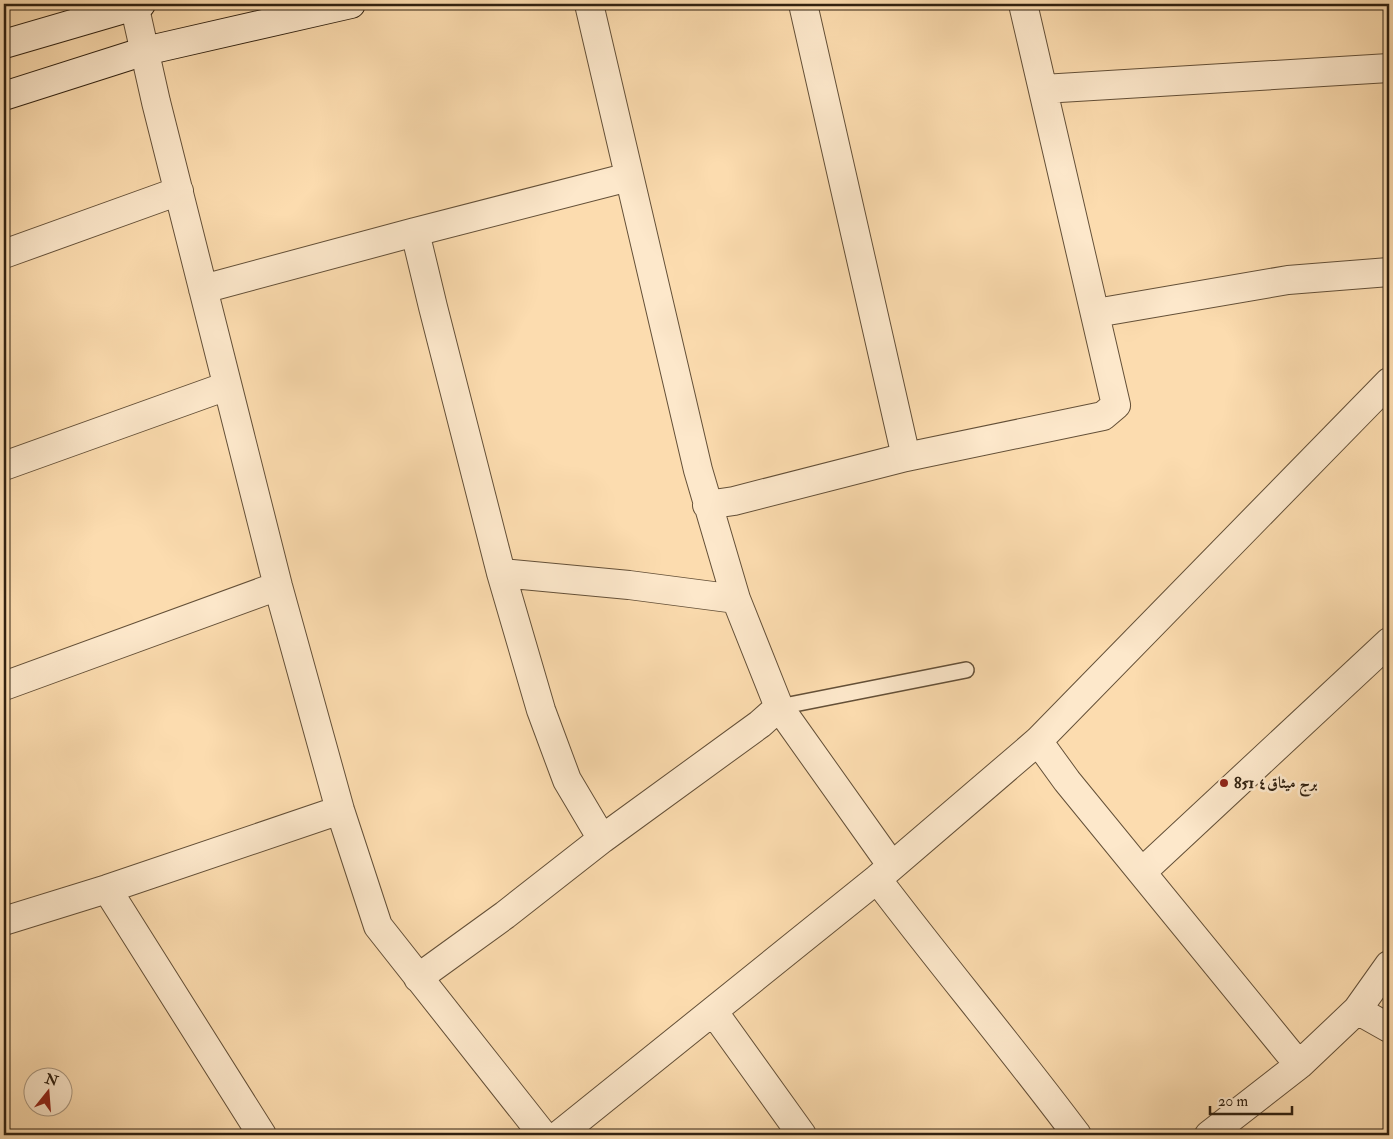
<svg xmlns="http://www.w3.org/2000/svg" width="1393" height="1139" font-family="'IM FELL Double Pica',Amiri,serif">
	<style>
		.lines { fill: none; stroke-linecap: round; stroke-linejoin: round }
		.service-casing { stroke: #645038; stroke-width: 18 }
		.minor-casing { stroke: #645038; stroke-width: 30 }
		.secondary-casing { stroke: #312110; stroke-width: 30 }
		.service { stroke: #fde8cb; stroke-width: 15 }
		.minor { stroke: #fde8cb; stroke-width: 28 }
		.secondary { stroke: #fde8cb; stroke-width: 28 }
		.poi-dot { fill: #8f2418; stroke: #fde8cb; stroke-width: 2 }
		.labels { text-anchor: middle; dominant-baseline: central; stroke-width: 5; stroke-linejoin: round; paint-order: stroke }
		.poi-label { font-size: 16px; font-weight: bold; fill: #312110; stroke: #fde8cb; text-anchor: start }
	</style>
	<rect width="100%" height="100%" fill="#fcdcaf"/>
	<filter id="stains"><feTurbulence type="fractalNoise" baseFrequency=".004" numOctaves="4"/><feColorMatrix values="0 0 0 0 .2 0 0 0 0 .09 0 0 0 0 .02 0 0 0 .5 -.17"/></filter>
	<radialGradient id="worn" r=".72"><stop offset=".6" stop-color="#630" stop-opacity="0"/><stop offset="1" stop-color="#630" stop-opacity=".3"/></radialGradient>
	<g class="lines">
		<defs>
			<path id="service" d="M779 707 966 670"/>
			<path id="minor" d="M134 4 156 102 278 586 340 810 378 926 543 1135
				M589 4 698 470 736 599 779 707 892 866
				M803 4 906 457
				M1043 89 1389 68
				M415 232 629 177
				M4 254 179 191
				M203 289 415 232 433 307 501 573 541 710 567 780 602 839
				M1096 313 1288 280 1389 272
				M4 466 227 386
				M707 505 734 501 906 457 1103 416 1116 405 1023 4
				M501 573 629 585 736 599
				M4 686 278 586
				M1038 741 1067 781 1299 1065 1357 1010 1389 1028
				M1142 872 1389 642
				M877 879C942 965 1012 1048 1077 1135
				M107 889 262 1135
				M4 921 107 889 340 810
				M418 978 505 915 602 839 760 724 779 707
				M1357 1010 1389 965
				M713 1011 802 1135
				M559 1135 877 879 1038 741 1389 382
				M1209 1135 1299 1065"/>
			<path id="secondary" d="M4 44 141 4
				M4 96 145 51 351 4"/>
		</defs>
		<use href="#service" class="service-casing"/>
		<use href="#minor" class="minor-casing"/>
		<use href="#secondary" class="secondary-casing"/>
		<use href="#service" class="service"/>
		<use href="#minor" class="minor"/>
		<use href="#secondary" class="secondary"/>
	</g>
	<circle class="poi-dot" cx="1224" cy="783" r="5"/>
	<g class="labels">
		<g class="poi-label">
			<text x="1234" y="783">برج ميثاق٤ 851</text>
		</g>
	</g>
	<rect width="1393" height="1139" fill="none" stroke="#fcdcaf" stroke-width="20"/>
	<rect x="5" y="5" width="1383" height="1129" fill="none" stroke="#312110" stroke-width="2.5"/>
	<rect x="10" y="10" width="1373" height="1119" fill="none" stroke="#312110"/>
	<g transform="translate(48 1092) rotate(17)"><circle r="24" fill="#fde8cb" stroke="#ab9880"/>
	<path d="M0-4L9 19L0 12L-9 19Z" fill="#8f2418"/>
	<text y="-8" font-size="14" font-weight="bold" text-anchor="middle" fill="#312110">N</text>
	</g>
	<path d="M1210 1106v8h82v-8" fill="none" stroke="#312110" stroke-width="2.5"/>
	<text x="1218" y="1106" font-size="15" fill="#312110" stroke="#fde8cb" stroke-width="4" paint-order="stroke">20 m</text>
	<rect width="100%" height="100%" filter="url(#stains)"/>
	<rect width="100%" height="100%" fill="url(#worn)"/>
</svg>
